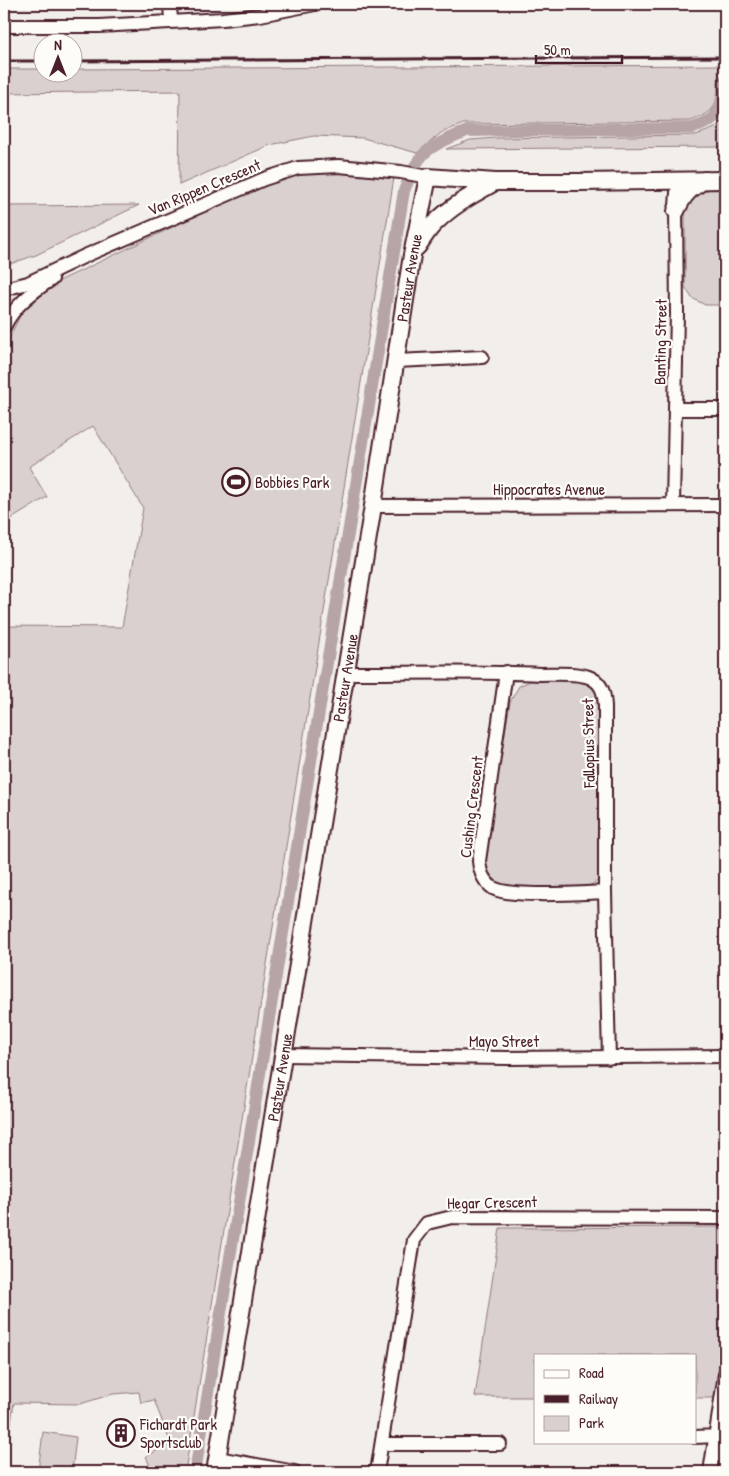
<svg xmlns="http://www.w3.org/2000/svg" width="729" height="1476" font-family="'Patrick Hand',sans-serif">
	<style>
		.green { fill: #d9d0cf; stroke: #92787d }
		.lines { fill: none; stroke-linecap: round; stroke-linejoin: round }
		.canal { stroke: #b7a5a6; stroke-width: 12 }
		.minor-casing { stroke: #4a1f2b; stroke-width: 16 }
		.tertiary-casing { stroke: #4a1f2b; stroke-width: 20 }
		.minor { stroke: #fdfcf7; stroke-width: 12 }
		.tertiary { stroke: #fdfcf7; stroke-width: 16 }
		.rail { stroke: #4a1f2b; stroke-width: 3 }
		.labels { text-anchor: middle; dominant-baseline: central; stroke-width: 4.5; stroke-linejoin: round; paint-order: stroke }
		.street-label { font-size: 16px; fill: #4a1f2b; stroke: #fdfcf7 }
		.poi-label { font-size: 16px; fill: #4a1f2b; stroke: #fdfcf7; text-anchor: start }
	</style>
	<rect width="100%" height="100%" fill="#f2efeb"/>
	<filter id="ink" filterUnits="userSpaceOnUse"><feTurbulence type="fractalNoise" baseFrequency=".02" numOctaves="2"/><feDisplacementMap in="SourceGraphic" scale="10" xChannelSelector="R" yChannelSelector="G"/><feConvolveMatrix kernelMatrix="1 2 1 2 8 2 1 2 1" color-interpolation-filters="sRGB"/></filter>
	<g filter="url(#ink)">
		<path class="green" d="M719 65C718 75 719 97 714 106 710 114 699 118 691 121L463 124 441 133 417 153 363 138 314 136 270 145 179 185 180 91 4 93V69H42V72H72L73 69Z
			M725 118V147L446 149 470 140 496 138 696 135 715 128Z
			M310 170H351L394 178 185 1472H152L146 1456 171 1444 154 1400 141 1403 139 1392 113 1394 80 1404 14 1403 4 1468V703L5 698V626L122 627 143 508 93 426 29 467 47 497 5 523 4 359 11 334 22 312 57 282 274 179Z
			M709 188H725V305H705L692 298 685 287V210L691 197Z
			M139 205 36 255 4 266V206Z
			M585 680 595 686 600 694 602 872 598 881 587 887 518 889 503 887 488 877 484 858 510 702 519 686 530 681Z
			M716 1227 725 1229V1334L716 1398H695V1355H535V1397H475L500 1228Z
			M43 1432 76 1437 72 1472H38Z"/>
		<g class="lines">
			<path class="canal" d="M195 1472 404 191C409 179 413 166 422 156 431 145 454 136 467 131L693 128C699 126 708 123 712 119 722 110 724 93 725 80"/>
			<defs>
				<path id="minor" d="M170 4 171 21
					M4 26H99L223 19 260 15 315 4
					M4 289 28 283 87 255 264 179 298 168 339 166 401 172 428 177
					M4 327C14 306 32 292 52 279
					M396 361 482 357
					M676 409H725
					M673 504 677 314 676 206 678 180
					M373 506 725 505
					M506 672 479 861C480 872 483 881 493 888 510 898 582 893 605 892
					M345 673C410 673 476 671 541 674 555 674 579 672 591 678 603 684 604 694 605 706V892L609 1058
					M283 1055 508 1058 725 1056
					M695 1437 716 1436
					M382 1444H500
					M713 1453 725 1457
					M218 1458 295 1472
					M377 1472 414 1240 427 1223 452 1217 725 1218
					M710 1472 725 1374"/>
				<g id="tertiary">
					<path d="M676 211C684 194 689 189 705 180"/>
					<path d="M417 247C423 239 428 229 436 222 453 205 474 194 495 182"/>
					<path id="s1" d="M215 1472 373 506 412 255 428 177 495 182H580L725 180"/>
				</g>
			</defs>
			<use href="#minor" class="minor-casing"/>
			<use href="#tertiary" class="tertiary-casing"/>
			<use href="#minor" class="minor"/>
			<use href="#tertiary" class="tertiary"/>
			<path class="rail" d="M4 61H42
				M72 61 725 57"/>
		</g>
	</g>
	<defs>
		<symbol id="stadium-ring" viewBox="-11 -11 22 22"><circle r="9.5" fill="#fdfcf7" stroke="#4a1f2b" stroke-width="1.5"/><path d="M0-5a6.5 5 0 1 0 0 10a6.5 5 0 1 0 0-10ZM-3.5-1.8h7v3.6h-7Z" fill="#4a1f2b"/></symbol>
		<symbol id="building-ring" viewBox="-11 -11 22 22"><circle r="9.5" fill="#fdfcf7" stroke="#4a1f2b" stroke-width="1.5"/><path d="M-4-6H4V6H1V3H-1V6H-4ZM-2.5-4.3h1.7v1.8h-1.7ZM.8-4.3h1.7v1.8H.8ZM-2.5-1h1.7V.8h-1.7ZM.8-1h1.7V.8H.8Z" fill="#4a1f2b"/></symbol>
	</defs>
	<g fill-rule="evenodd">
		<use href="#stadium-ring" x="220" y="466" width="32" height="32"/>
		<use href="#building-ring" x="105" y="1417" width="32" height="32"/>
	</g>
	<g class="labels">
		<g class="street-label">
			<text transform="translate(204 187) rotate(-23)">Van Rippen Crescent</text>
			<text stroke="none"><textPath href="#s1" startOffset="1210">Pasteur Avenue</textPath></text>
			<text transform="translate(660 342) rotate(-89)">Banting Street</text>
			<text x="549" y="489">Hippocrates Avenue</text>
			<text stroke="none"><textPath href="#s1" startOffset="805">Pasteur Avenue</textPath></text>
			<text transform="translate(588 743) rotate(-91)">Fallopius Street</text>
			<text transform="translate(471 807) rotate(-83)">Cushing Crescent</text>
			<text x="504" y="1041">Mayo Street</text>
			<text stroke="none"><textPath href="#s1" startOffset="400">Pasteur Avenue</textPath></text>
			<text transform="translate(492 1202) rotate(-1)">Hegar Crescent</text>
		</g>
		<g class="poi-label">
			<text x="255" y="482">Bobbies Park</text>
			<text x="140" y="1424">Fichardt Park<tspan x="140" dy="18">Sportsclub</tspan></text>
		</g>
	</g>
	<rect width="729" height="1476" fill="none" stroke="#fdfcf7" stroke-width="20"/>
	<rect x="10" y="10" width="709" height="1456" fill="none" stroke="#4a1f2b" stroke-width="2" filter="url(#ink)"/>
	<rect x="534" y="1354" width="162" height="90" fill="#fdfcf7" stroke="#b5a4a5"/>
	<rect x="544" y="1370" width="25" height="8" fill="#fdfcf7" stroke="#b5a4a5"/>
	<text x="579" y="1378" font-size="15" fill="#4a1f2b">Road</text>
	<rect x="544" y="1395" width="25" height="8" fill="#4a1f2b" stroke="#b5a4a5"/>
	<text x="579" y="1404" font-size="15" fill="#4a1f2b">Railway</text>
	<rect x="544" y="1416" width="25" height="15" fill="#d9d0cf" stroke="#b5a4a5"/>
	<text x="579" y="1428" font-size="15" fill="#4a1f2b">Park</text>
	<g transform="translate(58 58)"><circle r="24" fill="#fdfcf7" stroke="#b5a4a5"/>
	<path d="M0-4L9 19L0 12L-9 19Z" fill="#4a1f2b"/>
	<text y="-8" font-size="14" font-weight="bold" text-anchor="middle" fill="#4a1f2b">N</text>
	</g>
	<path d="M536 55v8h86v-8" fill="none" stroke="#4a1f2b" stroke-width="2.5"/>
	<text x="544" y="55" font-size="15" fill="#4a1f2b" stroke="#fdfcf7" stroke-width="4" paint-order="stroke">50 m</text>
</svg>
